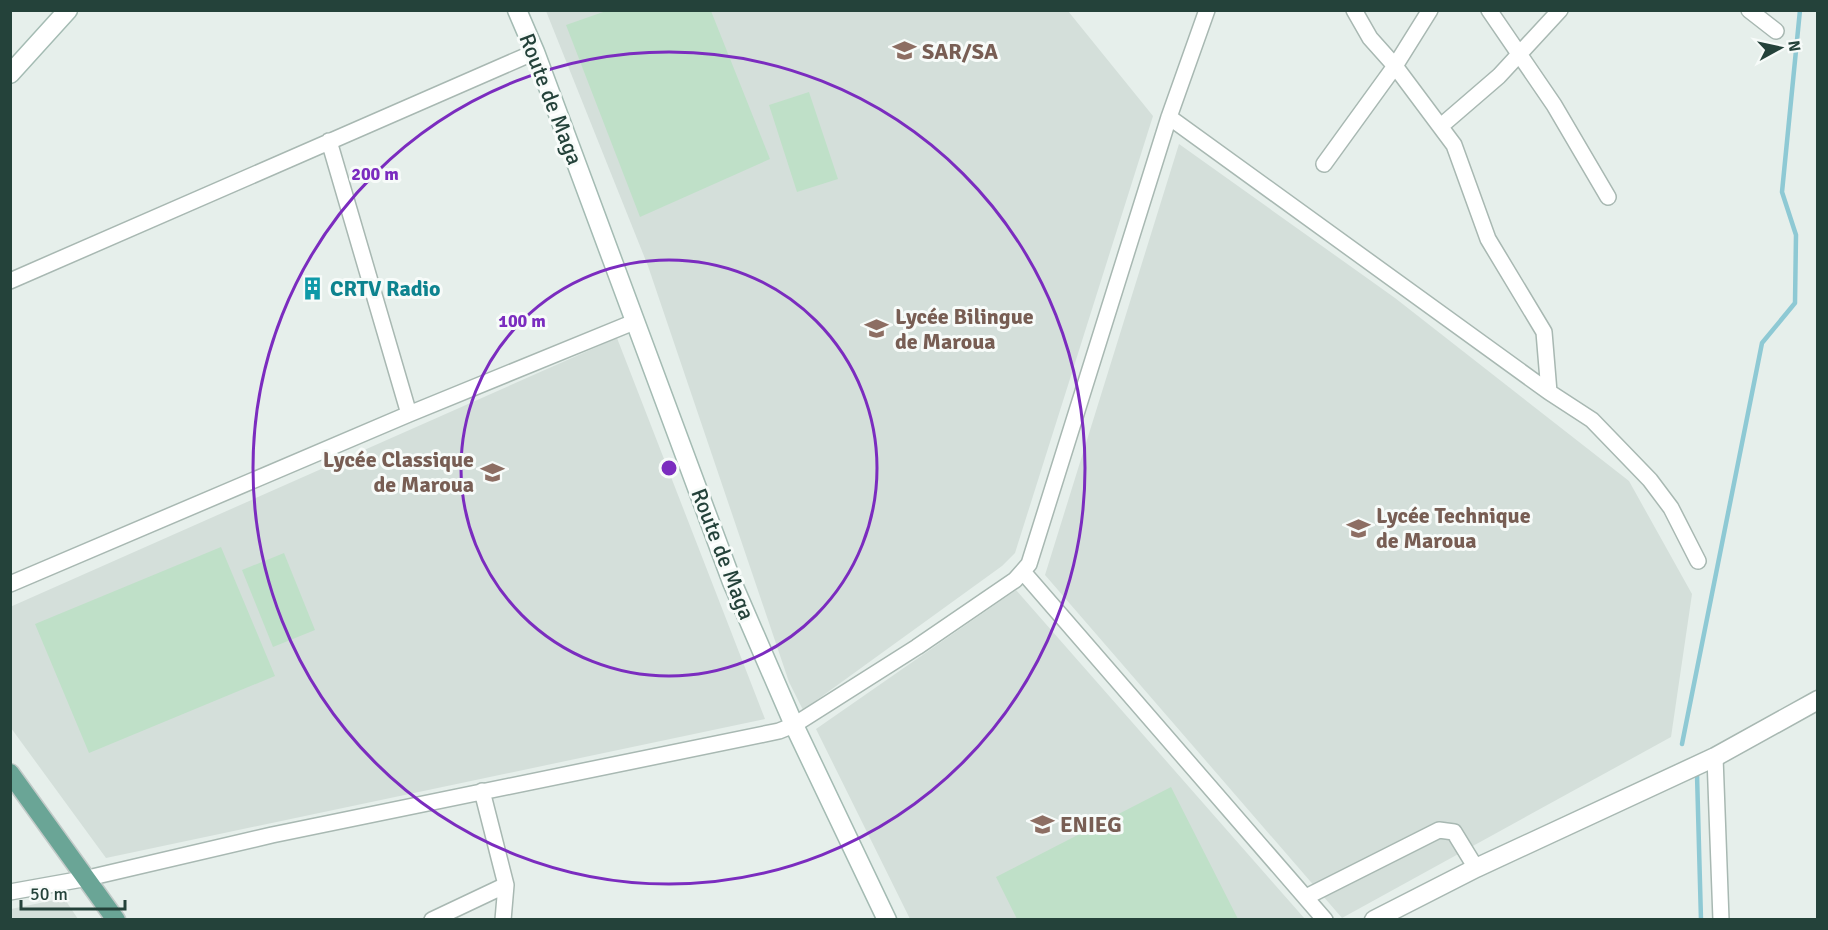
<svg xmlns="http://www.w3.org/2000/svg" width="1828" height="930" font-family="Signika,sans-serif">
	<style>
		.built { fill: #d4dfda }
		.green { fill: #bfe0c8 }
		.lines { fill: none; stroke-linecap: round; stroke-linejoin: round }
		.stream { stroke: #8ec9d4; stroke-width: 4.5 }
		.minor-casing { stroke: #a8b8b2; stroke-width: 18 }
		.tertiary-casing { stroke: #a8b8b2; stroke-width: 21 }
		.secondary-casing { stroke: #a4bbb3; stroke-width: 21 }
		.primary-casing { stroke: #c2cac8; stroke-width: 21 }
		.minor { stroke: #fff; stroke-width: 15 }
		.tertiary { stroke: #fff; stroke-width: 18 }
		.secondary { stroke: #fff; stroke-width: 18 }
		.primary { stroke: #6aa596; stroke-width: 18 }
		.ring { fill: none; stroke: #7b2cbf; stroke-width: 3 }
		.labels { text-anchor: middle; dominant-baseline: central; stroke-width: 6; stroke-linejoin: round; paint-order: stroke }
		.education-label { font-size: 22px; font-weight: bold; fill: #785e54; stroke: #f7fbf9; text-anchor: start }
		.street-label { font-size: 22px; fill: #24423a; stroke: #f7fbf9 }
		.culture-label { font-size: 22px; font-weight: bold; fill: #0d838f; stroke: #f7fbf9; text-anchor: start }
		.centre { fill: #7b2cbf; stroke: #f7fbf9; stroke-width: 3 }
		.ring-label { font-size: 18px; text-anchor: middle; font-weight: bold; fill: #7b2cbf; stroke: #f7fbf9; stroke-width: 6; stroke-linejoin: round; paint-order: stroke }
	</style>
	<rect width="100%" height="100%" fill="#e6efeb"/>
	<path class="built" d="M546 11H1068L1153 116 1015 553 1002 566 803 710 789 682 648 266Z
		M1179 144 1395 298 1629 481 1692 594 1671 737 1342 918 1045 575Z
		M617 338 765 719 106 858 11 728 10 607Z
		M1016 590 1305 919H910L816 729Z
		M64 898 78 919H11V909Z"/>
	<path class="green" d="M606 11H711L770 159 640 217 566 25Z
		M809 92 838 179 797 192 769 105Z
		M221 547 275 676 89 753 35 624Z
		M284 553 315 630 273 647 242 570Z
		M1171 787 1238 919H1017L996 877Z"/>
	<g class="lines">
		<path class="stream" d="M1682 744 1762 343 1795 303 1796 235 1782 192 1800 10
			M1697 774 1701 920"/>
		<defs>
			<path id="minor" d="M1489 10 1554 105 1608 197
				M1749 10 1776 31
				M1169 117 1549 392 1544 332 1488 239 1454 145 1395 66 1370 38 1354 10
				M1441 126 1499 76 1560 10
				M329 141 409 414
				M1324 164 1395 66 1430 10
				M10 281 535 52
				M1549 392 1592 420 1650 480 1671 508 1698 561
				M1024 573 1325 920
				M10 584 409 414 634 322
				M1715 757 1721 920
				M482 791 506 885 503 920
				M10 892 88 878 272 835 779 731 794 725 917 647 1015 580 1029 564 1169 117 1207 10
				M1306 897 1439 830 1454 832 1476 868
				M432 920 506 885"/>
			<path id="tertiary" d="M1374 920 1476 868 1715 757 1818 700"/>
			<path id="secondary" d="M517 10 535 52 732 582 794 725 887 920
				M10 74 68 10"/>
			<path id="primary" d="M10 773 116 920"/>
		</defs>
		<use href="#minor" class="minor-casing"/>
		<use href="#tertiary" class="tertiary-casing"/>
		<use href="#secondary" class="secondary-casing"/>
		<use href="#primary" class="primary-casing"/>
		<use href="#minor" class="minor"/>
		<use href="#tertiary" class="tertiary"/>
		<use href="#secondary" class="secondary"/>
		<use href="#primary" class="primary"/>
	</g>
	<g class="ring">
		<circle cx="669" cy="468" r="208"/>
		<circle cx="669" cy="468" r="416"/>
	</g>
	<defs>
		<symbol id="university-bare" viewBox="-9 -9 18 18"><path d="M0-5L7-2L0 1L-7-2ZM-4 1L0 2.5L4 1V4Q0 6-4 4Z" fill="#8d6e63" stroke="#f7fbf9" stroke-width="2.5" paint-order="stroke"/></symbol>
		<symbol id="building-bare" viewBox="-9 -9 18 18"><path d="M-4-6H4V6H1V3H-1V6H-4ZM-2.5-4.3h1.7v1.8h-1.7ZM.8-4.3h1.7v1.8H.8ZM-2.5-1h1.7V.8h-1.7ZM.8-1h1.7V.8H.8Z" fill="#0f9aa8" stroke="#f7fbf9" stroke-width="2.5" paint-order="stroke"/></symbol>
		<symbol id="school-bare" viewBox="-9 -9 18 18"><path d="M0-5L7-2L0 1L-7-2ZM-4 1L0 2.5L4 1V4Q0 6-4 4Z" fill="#8d6e63" stroke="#f7fbf9" stroke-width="2.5" paint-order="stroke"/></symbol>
	</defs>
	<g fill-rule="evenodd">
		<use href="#university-bare" x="888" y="34" width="33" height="33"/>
		<use href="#building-bare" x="296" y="272" width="33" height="33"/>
		<use href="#school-bare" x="860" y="312" width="33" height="33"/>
		<use href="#school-bare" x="476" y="456" width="33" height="33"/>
		<use href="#school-bare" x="1342" y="512" width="33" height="33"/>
		<use href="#school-bare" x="1026" y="808" width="33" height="33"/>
	</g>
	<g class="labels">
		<g class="education-label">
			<text x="922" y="51">SAR/SA</text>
			<text x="895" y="316">Lycée Bilingue<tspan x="895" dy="25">de Maroua</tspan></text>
			<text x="474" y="459" text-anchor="end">Lycée Classique<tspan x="474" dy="25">de Maroua</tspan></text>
			<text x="1376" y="515">Lycée Technique<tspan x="1376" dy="25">de Maroua</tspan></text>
			<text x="1060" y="824">ENIEG</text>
		</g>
		<g class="street-label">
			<text transform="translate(551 99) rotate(69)">Route de Maga</text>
			<text transform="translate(723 554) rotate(69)">Route de Maga</text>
		</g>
		<g class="culture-label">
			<text x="330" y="288">CRTV Radio</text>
		</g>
	</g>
	<circle cx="669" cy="468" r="9" class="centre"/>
	<g class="ring-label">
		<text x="375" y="180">200 m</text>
		<text x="522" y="327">100 m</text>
	</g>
	<rect width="1828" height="930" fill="none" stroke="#24423a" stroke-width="24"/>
	<g transform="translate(1780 48) rotate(82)" stroke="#f7fbf9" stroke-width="4.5" paint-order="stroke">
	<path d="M0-4.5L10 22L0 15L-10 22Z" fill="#24423a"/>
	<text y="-9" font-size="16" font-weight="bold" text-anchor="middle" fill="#24423a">N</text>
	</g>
	<path d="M21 900v9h104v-9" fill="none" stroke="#24423a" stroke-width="3"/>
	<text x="30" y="900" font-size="18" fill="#24423a" stroke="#f7fbf9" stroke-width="4.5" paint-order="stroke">50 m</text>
</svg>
